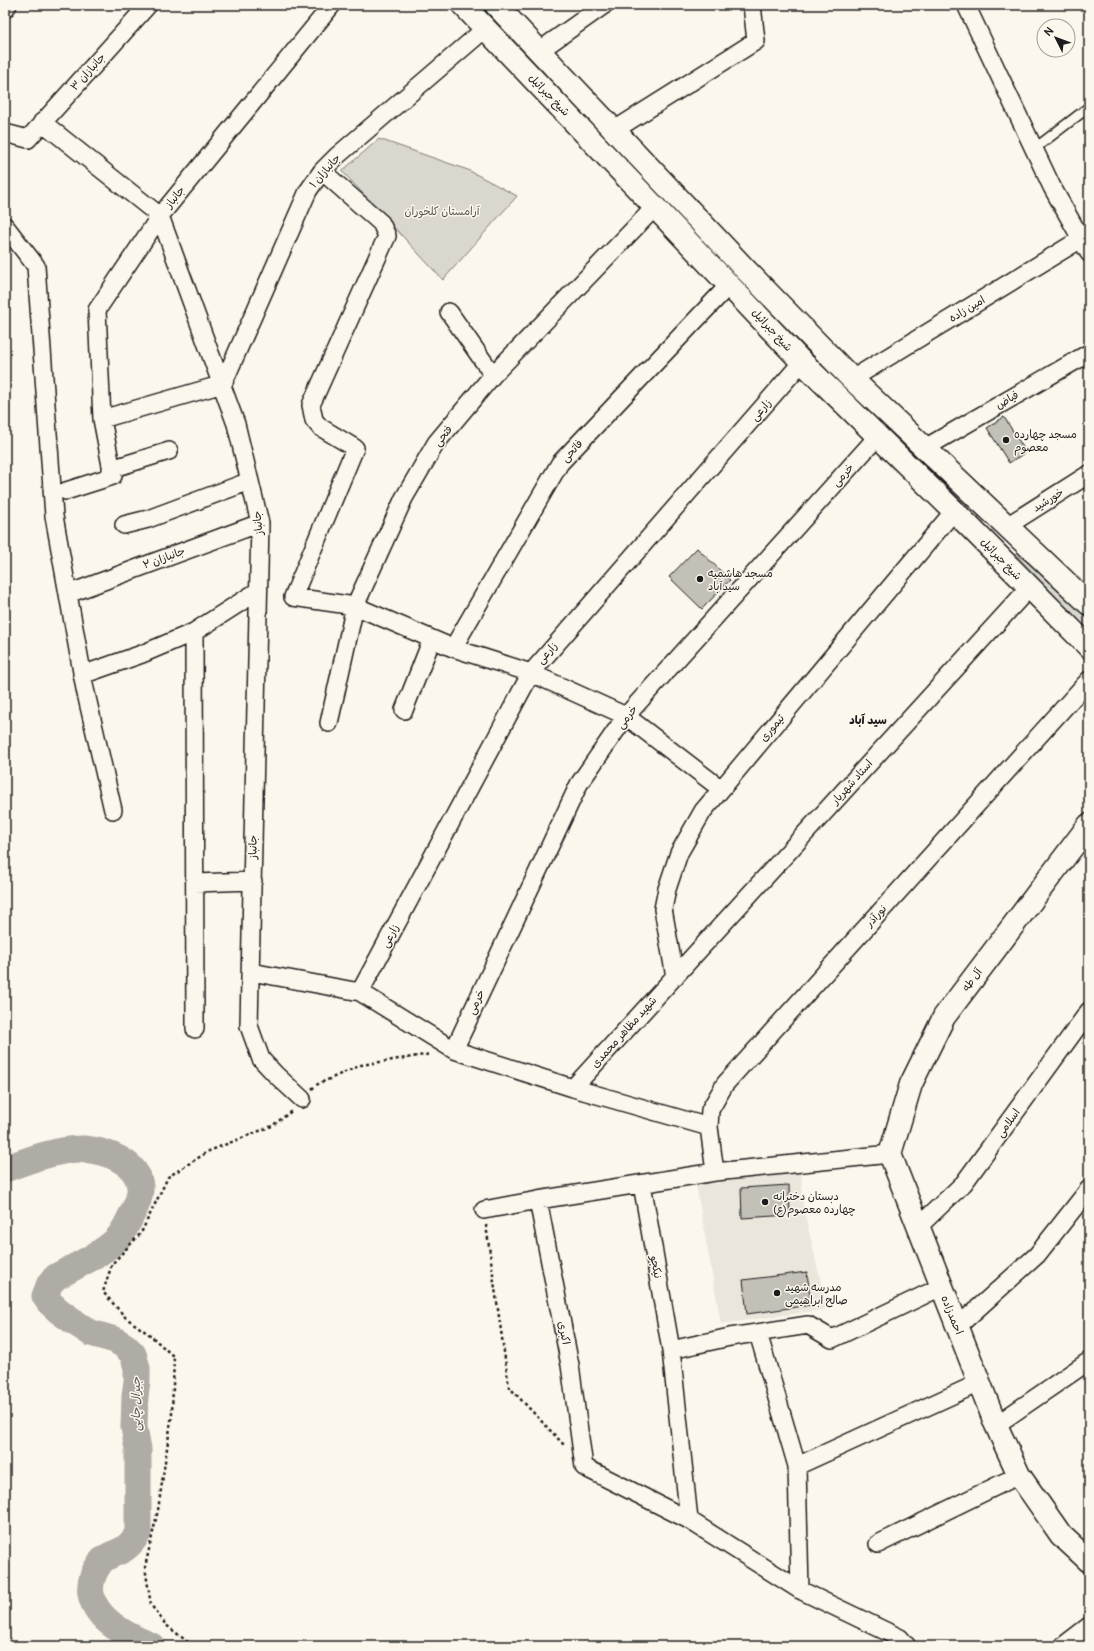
<svg xmlns="http://www.w3.org/2000/svg" width="1094" height="1651" font-family="Pangolin,'Playpen Sans Arabic',sans-serif">
	<style>
		.built { fill: #eae6dc }
		.green { fill: #dad7ce; stroke: #7b7a75 }
		.lines { fill: none; stroke-linecap: round; stroke-linejoin: round }
		.river { stroke: #afaca5; stroke-width: 27 }
		.building { fill: #c3c0b8; stroke: #1c1c1c }
		.lane-casing { stroke: #1c1c1c; stroke-width: 12 }
		.street-casing { stroke: #1c1c1c; stroke-width: 20 }
		.secondary-casing { stroke: #1c1c1c; stroke-width: 25 }
		.path { stroke: #1c1c1c; stroke-width: 2.5; stroke-dasharray: 3 3; stroke-linecap: butt }
		.lane { stroke: #fbf7ec; stroke-width: 9 }
		.street { stroke: #fbf7ec; stroke-width: 17 }
		.secondary { stroke: #fbf7ec; stroke-width: 22 }
		.poi-dot { fill: #1c1c1c; stroke: #fbf7ec; stroke-width: 1.5 }
		.labels { text-anchor: middle; dominant-baseline: central; stroke-width: 3; stroke-linejoin: round; paint-order: stroke }
		.street-label { font-size: 11px; fill: #1c1c1c; stroke: #fbf7ec }
		.park-label { font-size: 11px; fill: #555451; stroke: #fbf7ec }
		.poi-label { font-size: 11px; fill: #1c1c1c; stroke: #fbf7ec; text-anchor: start }
		.neighbourhood-label { font-size: 12px; font-weight: bold; fill: #1c1c1c; stroke: #fbf7ec }
		.water-label { font-size: 12px; font-style: italic; fill: #575653; stroke: #fbf7ec }
	</style>
	<rect width="100%" height="100%" fill="#fbf7ec"/>
	<filter id="ink" filterUnits="userSpaceOnUse"><feTurbulence type="fractalNoise" baseFrequency=".025" numOctaves="2"/><feDisplacementMap in="SourceGraphic" scale="8" xChannelSelector="R" yChannelSelector="G"/><feConvolveMatrix kernelMatrix="1 2 1 2 8 2 1 2 1" color-interpolation-filters="sRGB"/></filter>
	<g filter="url(#ink)">
		<path class="built" d="M801 1169 803 1205 827 1309 721 1324 696 1185 720 1183 719 1176Z"/>
		<path class="green" d="M477 5H486L730 260 685 224Z
			M379 139 468 170 517 196 443 280 342 171Z
			M862 401 986 517 971 516Z
			M1015 554 1039 569 1089 621V631Z"/>
		<g class="lines">
			<path class="river" d="M5 1169C28 1160 60 1148 84 1149 105 1151 138 1161 140 1187 141 1197 135 1209 130 1218 126 1226 122 1235 115 1241 99 1256 75 1266 56 1277L50 1283 45 1296 49 1302 59 1311 77 1324 91 1333 115 1340 125 1346 133 1354 137 1368V1381L135 1396 134 1427 138 1449V1533C134 1540 130 1545 124 1549 116 1554 106 1555 100 1563 70 1605 118 1633 152 1646"/>
		</g>
		<path class="building" d="M1004 417 1026 452 1009 463 987 428Z
			M697 548 730 580 702 609 669 577Z
			M789 1185 790 1215 742 1218 741 1188Z
			M807 1272 811 1305 747 1314 743 1280Z"/>
		<g class="lines">
			<defs>
				<path id="lane" d="M1034 149 1089 107"/>
				<path id="street" d="M966 5 1052 187 1089 253
					M5 9 8 5
					M539 51 604 5
					M42 122 160 216
					M613 131 756 41 752 5
					M5 133 28 139 148 5
					M322 171 381 223 387 236 311 405 314 420 320 427 355 448 293 597 355 606 453 648 531 673 626 716 721 789
					M160 216 236 424 260 523 249 1026 261 1059 276 1075 302 1099
					M5 226 36 266 54 516 85 689 113 810
					M449 312 493 375
					M852 379 1081 239
					M102 419 223 384 308 191 322 171 337 156 485 29
					M925 448 1089 353
					M111 469 169 451
					M66 491 113 476 102 419 97 310 160 216 332 5
					M124 525 148 519 250 481
					M1007 526 1089 474
					M68 594 260 523
					M194 632 195 1029
					M453 648 560 463 730 284
					M82 675 142 654 194 632 258 591
					M404 710 432 639
					M329 723 355 606 404 498 436 443 493 375 656 206
					M195 883 253 881
					M251 972 360 992 454 1050 573 1088 709 1127
					M675 977 663 909 667 889 679 853 703 811 954 511
					M360 992 531 673 802 362
					M454 1050 579 784 626 716 878 436
					M573 1088 1029 588
					M715 1172 709 1127 710 1110 725 1084 1089 680
					M642 1184 671 1350 689 1520 800 1590 900 1638 907 1646
					M538 1200 570 1365 584 1467 689 1520
					M484 1210 538 1200 715 1172 890 1154
					M918 1227 964 1183 1089 1011
					M957 1327 1037 1255 1089 1189
					M758 1333 797 1466
					M671 1350 730 1337 808 1325 832 1339 941 1287
					M996 1425 1089 1361
					M878 1544 1019 1475
					M800 1590 797 1466 979 1383
					M1063 1646 1089 1626"/>
				<path id="secondary" d="M463 5 802 362 954 511 1089 647
					M496 5 746 270 852 379 1089 604
					M1089 825 944 1017 911 1084 890 1154 996 1425 1019 1475 1061 1535 1089 1561"/>
			</defs>
			<use href="#lane" class="lane-casing"/>
			<use href="#street" class="street-casing"/>
			<use href="#secondary" class="secondary-casing"/>
			<path class="path" d="M312 1089 316 1085 361 1065 431 1054
				M486 1225 509 1387 565 1446
				M193 1646 166 1625 151 1605 145 1567 158 1510 172 1414 174 1357 150 1335 126 1318 103 1292 112 1264 141 1233 168 1177 209 1151 272 1126 293 1110"/>
			<use href="#lane" class="lane"/>
			<use href="#street" class="street"/>
			<use href="#secondary" class="secondary"/>
		</g>
	</g>
	<g class="poi-dot">
		<circle cx="1006" cy="440" r="4"/>
		<circle cx="700" cy="579" r="4"/>
		<circle cx="765" cy="1202" r="4"/>
		<circle cx="777" cy="1293" r="4"/>
	</g>
	<g class="labels">
		<g class="street-label">
			<text transform="translate(88 72) rotate(-48)">جانبازان ۳</text>
			<text transform="translate(549 95) rotate(46)">شیخ جبرائیل</text>
			<text transform="translate(325 171) rotate(-49)">جانبازان ۱</text>
			<text transform="translate(175 197) rotate(-51)">جانباز</text>
			<text transform="translate(967 309) rotate(-31)">امین زاده</text>
			<text transform="translate(772 330) rotate(47)">شیخ جبرائیل</text>
			<text transform="translate(1007 400) rotate(-30)">فیاض</text>
			<text transform="translate(761 410) rotate(-49)">زارعی</text>
			<text transform="translate(443 436) rotate(-52)">فتحی</text>
			<text transform="translate(572 451) rotate(-47)">فاتحی</text>
			<text transform="translate(843 475) rotate(-48)">خرمی</text>
			<text transform="translate(1048 500) rotate(-32)">خورشید</text>
			<text transform="translate(258 523) rotate(-96)">جانباز</text>
			<text transform="translate(164 558) rotate(-20)">جانبازان ۲</text>
			<text transform="translate(1001 559) rotate(46)">شیخ جبرائیل</text>
			<text transform="translate(547 653) rotate(-49)">زارعی</text>
			<text transform="translate(627 717) rotate(-52)">خرمی</text>
			<text transform="translate(772 728) rotate(-50)">تیموری</text>
			<text transform="translate(852 782) rotate(-48)">استاد شهریار</text>
			<text transform="translate(253 847) rotate(-89)">جانباز</text>
			<text transform="translate(876 916) rotate(-48)">نورآذر</text>
			<text transform="translate(390 936) rotate(-62)">زارعی</text>
			<text transform="translate(972 980) rotate(-53)">آل طه</text>
			<text transform="translate(476 1002) rotate(-65)">خرمی</text>
			<text transform="translate(624 1032) rotate(-48)">شهید مظاهر محمدی</text>
			<text transform="translate(1008 1123) rotate(-54)">اسلامی</text>
			<text transform="translate(656 1267) rotate(80)">نیکجو</text>
			<text transform="translate(952 1315) rotate(68)">احمدزاده</text>
			<text transform="translate(564 1333) rotate(79)">اکبری</text>
		</g>
		<g class="park-label">
			<text x="442" y="211">آرامستان کلخوران</text>
		</g>
		<g class="poi-label">
			<text x="1014" y="434">مسجد چهارده<tspan x="1014" dy="13">معصوم</tspan></text>
			<text x="708" y="573">مسجد هاشمیه<tspan x="708" dy="13">سیدآباد</tspan></text>
			<text x="773" y="1196">دبستان دخترانه<tspan x="773" dy="13">چهارده معصوم(ع)</tspan></text>
			<text x="785" y="1287">مدرسه شهید<tspan x="785" dy="13">صالح ابراهیمی</tspan></text>
		</g>
		<g class="neighbourhood-label">
			<text x="868" y="720">سید آباد</text>
		</g>
		<g class="water-label">
			<text transform="translate(136 1404) rotate(-90)">جیرال چایی</text>
		</g>
	</g>
	<rect width="1094" height="1651" fill="none" stroke="#fbf7ec" stroke-width="20"/>
	<rect x="10" y="10" width="1074" height="1631" fill="none" stroke="#1c1c1c" stroke-width="1.5" filter="url(#ink)"/>
	<g transform="translate(1056 38) rotate(312)"><circle r="19" fill="#fbf7ec" stroke="#a29f99"/>
	<path d="M0-3L7 15L0 10L-7 15Z" fill="#1c1c1c"/>
	<text y="-6" font-size="11" font-weight="bold" text-anchor="middle" fill="#1c1c1c">N</text>
	</g>
</svg>
